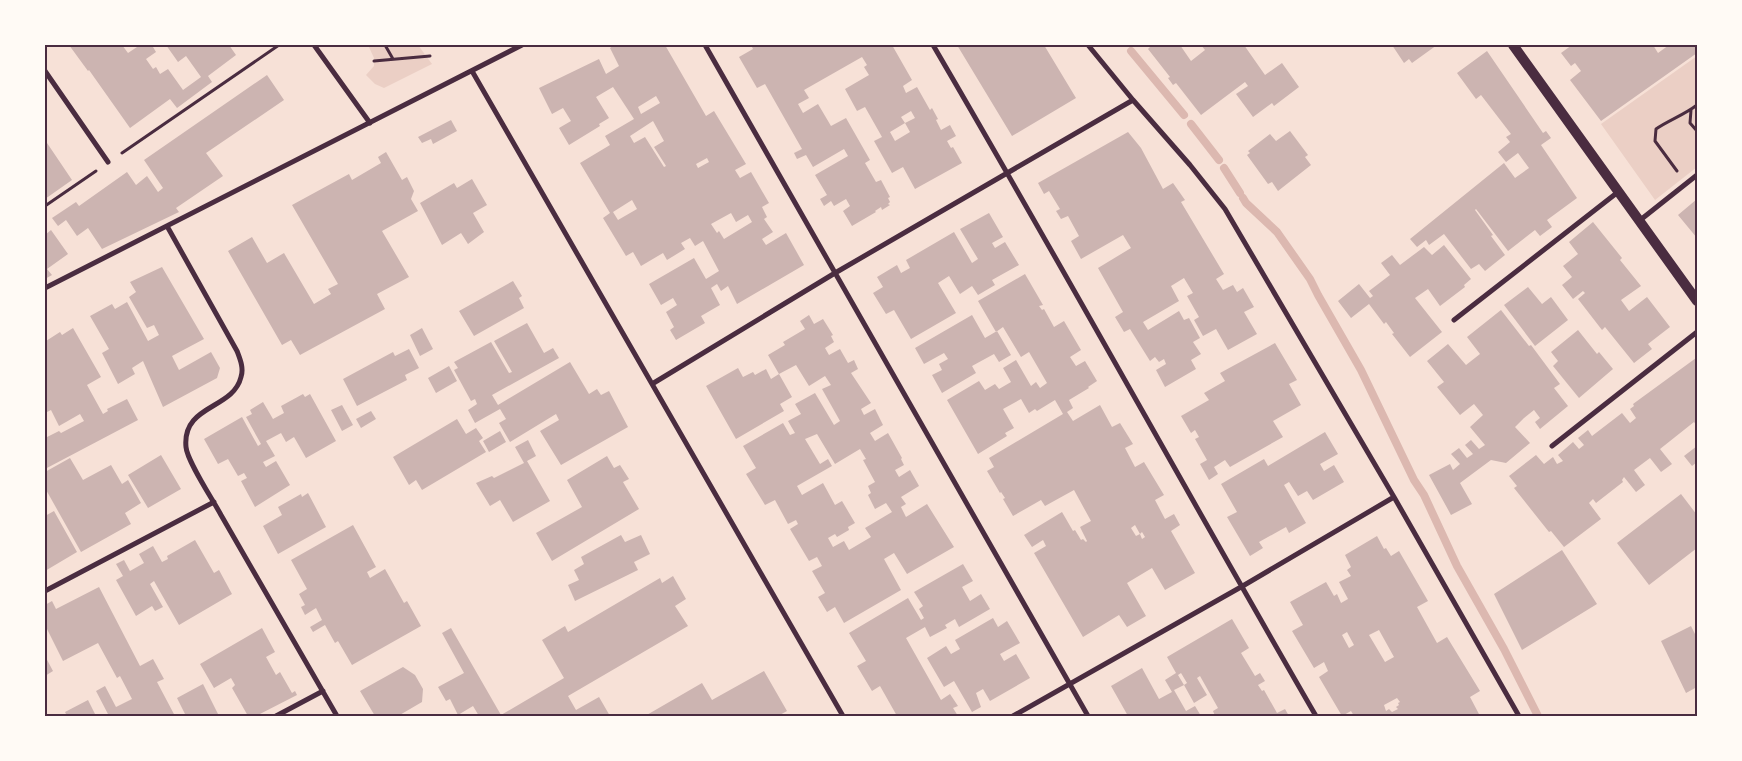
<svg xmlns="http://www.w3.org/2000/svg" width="1742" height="761" font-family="'Public Sans',sans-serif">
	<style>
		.green { fill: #ebcfc5 }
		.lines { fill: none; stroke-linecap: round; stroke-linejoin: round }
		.stream { stroke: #dcb8b0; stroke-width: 8 }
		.building { fill: #ccb4b1; fill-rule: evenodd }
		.path { stroke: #4a2c40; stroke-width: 3 }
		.minor { stroke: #4a2c40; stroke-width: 5 }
		.secondary { stroke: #4a2c40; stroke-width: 10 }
		.neatline { fill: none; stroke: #4a2c40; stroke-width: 2 }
	</style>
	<rect width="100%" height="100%" fill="#f7e1d7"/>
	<path class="green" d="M368 45H418L432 64 384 88 375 84 366 75 374 66V58Z
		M1697 56V167L1655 200 1601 124Z"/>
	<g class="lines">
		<path class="stream" d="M1131 51 1184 115
			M1191 124 1219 160
			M1224 168 1240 193
			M1243 198 1246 203 1277 232 1310 279 1318 295 1361 370 1414 480 1424 495 1457 566 1504 649 1538 716"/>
	</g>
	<path class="building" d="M69 45H122L128 53 140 45H156L153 47 156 52 146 59 153 69 156 67 160 74 168 69 183 90 201 77 186 56 178 62 166 45H229L236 55 208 76 212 82 177 108 170 99 130 128 89 70 88 71Z
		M614 45H665L706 116 714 111 746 164 735 170 740 178 751 172 769 203 762 207 767 217 764 219 773 232 762 239 766 245 786 233 804 265 737 304 728 286 721 291 717 284 711 288 720 305 701 316 705 323 676 340 670 330 674 327 666 312 677 305 673 298 661 305 649 284 694 258 706 279 719 271 703 241 695 246 690 238 681 243 685 249 667 260 663 253 641 266 633 252 626 256 603 218 610 213 580 163 610 145 605 136 634 119 613 87 596 97 609 118 599 124 600 126 569 145 559 128 571 121 563 108 552 114 539 88 599 59 606 74 619 66 610 48ZM656 96 660 103 641 114 638 107ZM653 121 664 141 654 147 666 166 664 167 645 137 634 143 630 136ZM707 158 709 162 698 168 696 164ZM632 200 637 209 618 220 613 212ZM731 213 736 222 748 215 752 222 724 239 719 231 717 233 711 224Z
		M751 45H892L912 80 903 86 906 93 917 87 930 110 932 108 938 119 936 120 941 130 950 125 956 136 947 141 951 148 953 147 962 163 915 189 903 167 892 173 874 141 882 137 865 107 857 111 845 89 869 75 864 67 867 65 862 57 804 90 809 98 798 104 803 113 818 104 831 126 846 118 870 160 865 163 876 182 881 180 890 197 888 198 890 202 888 204 890 205 882 210 881 207 875 211 876 212 852 226 843 211 850 206 846 199 834 206 831 201 824 206 820 199 827 195 815 175 848 156 844 149 813 167 806 155 797 159 794 153 802 149 765 84 757 88 739 57 753 49ZM911 111 915 118 905 123 910 132 895 141 890 132 905 123 901 117Z
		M957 45H1044L1076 98 1012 136Z
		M1149 45H1180L1191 61 1205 50 1201 45H1244L1265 75 1282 63 1299 87 1274 106 1272 103 1253 117 1236 94 1248 86 1245 82 1201 115 1176 83 1173 85 1168 78 1170 77 1148 49 1150 47Z
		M1392 45H1437L1412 63 1409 59 1404 63Z
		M1572 45H1653L1658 53 1669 45H1697V53L1601 121 1570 80 1581 71 1575 63 1571 66 1561 53Z
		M1487 51 1543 133 1546 131 1551 138 1541 145 1577 198 1547 220 1552 227 1540 236 1535 230 1508 251 1476 209 1475 210 1493 235 1491 236 1505 255 1485 271 1479 264 1471 269 1444 234 1429 245 1426 240 1417 247 1410 239 1504 163 1515 178 1529 168 1518 153 1506 162 1498 152 1510 142 1506 137 1511 134 1481 95 1476 99 1457 73Z
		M267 75 284 100 206 153 223 176 176 208 179 212 102 249 88 228 77 236 66 220 58 226 52 218 76 202 79 206 127 172 136 185 147 176 158 192 163 188 144 160Z
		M451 120 457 131 433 144 431 139 422 143 418 137Z
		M1290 131 1308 155 1305 157 1311 165 1278 191 1272 182 1268 184 1247 155 1250 153 1248 151 1270 134 1276 141Z
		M1128 132 1141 148 1163 189 1173 183 1185 200 1181 202 1224 274 1216 279 1223 290 1233 285 1237 292 1243 288 1254 307 1244 312 1257 334 1228 350 1216 329 1203 336 1194 320 1199 317 1187 296 1193 293 1184 278 1171 286 1179 301 1143 322 1148 330 1179 311 1184 320 1189 318 1200 338 1193 342 1201 354 1191 360 1196 369 1165 387 1156 370 1166 364 1164 359 1159 362 1155 357 1150 361 1130 329 1124 332 1115 317 1123 312 1098 268 1131 248 1123 235 1081 259 1071 241 1079 236 1068 216 1061 219 1056 211 1060 209 1049 191 1044 194 1038 183Z
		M45 140 72 180 45 199Z
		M386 152 402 180 407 177 414 191 411 199 418 211 382 231 409 277 377 294 385 309 300 355 291 340 282 345 228 251 252 237 267 263 284 253 314 304 331 294 328 289 338 284 292 205 349 174 352 180 381 163 378 157Z
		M472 179 487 205 473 213 484 232 468 244 461 233 442 245 420 203 454 183 457 188Z
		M1697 199V238L1678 215Z
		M989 213 1003 237 992 243 995 248 1005 242 1019 265 992 280 995 285 978 295 972 286 960 294 949 276 938 283 956 313 911 339 894 310 886 314 873 293 883 287 877 277 897 265 901 273 910 268 906 260 954 232 972 263 978 259 960 229Z
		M1593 222 1622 258 1620 260 1641 286 1621 300 1629 311 1647 297 1670 327 1648 344 1652 349 1634 363 1605 327 1602 330 1578 299 1585 293 1583 291 1573 299 1562 285 1572 277 1563 266 1578 254 1569 242Z
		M51 230 68 254 47 269 52 275 45 279V235Z
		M1444 245 1471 279 1464 285 1465 287 1440 306 1428 289 1415 298 1442 332 1410 357 1392 334 1394 333 1386 322 1384 324 1369 304 1351 318 1338 301 1359 284 1370 298 1373 296 1369 291 1390 275 1381 263 1392 255 1400 265 1424 247 1432 255Z
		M162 267 204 339 172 356 179 370 211 352 220 368 217 378 163 407 143 361 132 368 135 374 118 384 102 353 109 349 90 316 112 304 115 309 127 302 148 341 159 335 154 325 147 328 129 297 136 292 130 282Z
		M1025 274 1043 305 1039 306 1042 310 1044 309 1054 327 1064 321 1081 350 1070 357 1076 366 1085 361 1097 381 1088 387 1089 388 1069 400 1073 408 1067 412 1073 421 1100 405 1112 427 1120 423 1133 444 1125 448 1135 467 1144 462 1164 495 1155 500 1165 519 1174 514 1180 525 1171 531 1195 573 1165 590 1152 568 1127 583 1146 616 1127 627 1119 615 1083 637 1034 553 1046 546 1043 540 1032 547 1024 535 1062 512 1073 531 1075 530 1081 540 1083 539 1086 542 1087 541 1080 527 1091 521 1074 490 1045 506 1041 500 1013 516 1003 499 1005 498 1001 492 1000 493 987 471 994 467 989 458 1063 414 1055 400 1037 411 1035 409 1029 413 1021 399 1003 409 1014 428 1005 433 1007 436 978 454 947 400 979 381 985 390 995 384 999 389 1011 382 1003 368 1016 360 1031 386 1036 382 1040 388 1047 383 1029 352 1021 357 1003 327 996 332 978 301ZM1135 525 1140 534 1142 532 1145 537 1142 539 1140 534 1136 536 1131 528Z
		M513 281 522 296 519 298 524 308 474 336 459 311Z
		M1528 287 1542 304 1551 297 1568 320 1535 346 1504 305Z
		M1501 310 1529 346 1531 345 1560 384 1554 388 1568 406 1540 429 1535 422 1540 418 1534 410 1524 418 1515 427 1530 443 1506 463 1491 460 1460 483 1472 504 1451 515 1429 475 1450 464 1453 470 1460 464 1451 454 1459 448 1467 458 1473 454 1465 445 1471 440 1479 449 1485 445 1470 427 1483 415 1474 404 1460 415 1437 387 1444 382 1427 361 1448 344 1466 365 1480 354 1467 337Z
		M809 315 814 324 823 319 833 335 831 336 834 342 825 348 829 355 840 349 848 363 854 360 858 369 851 373 871 403 861 409 864 415 875 409 883 425 870 433 875 441 888 433 902 458 901 459 904 465 895 470 899 477 910 470 918 484 919 486 901 497 906 504 901 507 906 517 927 504 954 547 907 574 894 553 884 559 901 590 844 623 835 607 827 612 818 597 825 593 812 571 822 566 817 557 809 561 790 529 798 524 796 520 788 524 775 500 765 505 746 474 756 468 743 446 783 423 790 435 795 433 788 421 801 414 795 404 815 393 834 425 840 421 822 389 831 385 825 376 809 386 796 365 779 374 768 355 785 345 783 342 805 329 800 321ZM817 434 835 464 860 449 866 459 863 460 875 482 868 486 871 493 868 495 875 509 886 503 892 512 865 528 871 537 849 550 844 541 833 547 828 538 835 534 837 537 849 530 848 527 855 523 842 501 835 505 823 483 802 495 797 486 832 466 828 459 820 464 805 439Z
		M972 315 985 338 997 331 1011 355 999 362 994 354 972 366 976 373 942 393 932 375 942 370 939 364 948 359 944 353 924 364 915 348Z
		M527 323 544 353 553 348 559 358 492 395 498 405 570 362 589 394 597 389 601 395 609 391 628 427 561 465 540 431 559 420 556 414 510 442 499 423 506 419 500 409 475 423 468 410 477 404 475 399 471 401 454 370 458 368 454 362 491 342 509 373 512 372 494 341Z
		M73 328 101 377 87 385 103 414 108 411 107 409 127 399 138 420 45 469V438L59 431 61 433 84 421 80 414 59 426 51 410 45 413V344L47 343 46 341 60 332 62 335Z
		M422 328 433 349 420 356 410 335Z
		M1578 330 1597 354 1599 352 1613 369 1579 398 1553 366 1558 361 1551 352Z
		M1275 343 1297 380 1289 384 1301 405 1273 421 1283 437 1230 467 1225 460 1214 467 1218 474 1209 480 1200 464 1207 460 1195 439 1199 437 1195 430 1191 433 1181 416 1209 400 1204 393 1225 381 1220 373Z
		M409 349 419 368 405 375 407 380 357 406 343 379 393 352 395 356Z
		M1696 358 1697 360V426L1694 422 1660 449 1672 464 1661 472 1650 458 1634 470 1645 485 1636 492 1624 477 1622 480 1623 482 1596 503 1593 499 1589 503 1601 519 1564 547 1551 531 1549 532 1514 488 1517 486 1509 476 1536 455 1544 464 1553 457 1557 464 1563 461 1558 455 1573 442 1579 449 1584 445 1578 438 1588 430 1592 436 1622 413 1630 423 1636 418 1630 409 1634 406 1633 404Z
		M449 366 457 381 436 393 428 378Z
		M738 368 743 377 753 372 755 375 766 369 771 379 779 374 792 397 780 404 784 411 736 439 706 386Z
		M303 394 305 397 310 394 336 441 306 458 294 437 286 442 281 433 266 441 275 456 263 462 266 467 276 461 290 485 255 507 241 481 247 478 244 473 238 476 228 459 218 464 204 439 242 417 258 446 261 444 246 417 252 414 250 410 263 402 273 419 284 413 281 406Z
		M342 405 353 425 342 431 331 410Z
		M371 411 376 419 361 428 356 419Z
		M457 419 466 434 476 428 483 438 479 441 486 452 422 490 416 480 409 485 393 457Z
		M500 431 506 442 489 452 483 441Z
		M1325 432 1338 454 1320 464 1324 471 1334 465 1344 482 1313 500 1307 491 1298 496 1289 482 1284 485 1306 523 1289 533 1286 527 1259 542 1263 548 1250 556 1227 517 1237 512 1221 484 1264 459 1268 466Z
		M528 440 536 456 527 461 550 501 513 522 500 500 490 506 476 483 492 476 494 478 524 463 515 447Z
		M1697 446V462L1692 466 1684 456Z
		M161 455 181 489 148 508 128 475Z
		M607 456 614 468 620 465 629 479 623 482 639 509 552 561 536 533 582 507 567 480Z
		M70 458 83 480 111 465 122 484 128 480 141 503 125 513 131 524 81 552 45 488V472Z
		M308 493 326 527 278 554 263 526 282 515 278 507 301 494 302 497Z
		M1681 494 1697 515V548L1649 585 1617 543Z
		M54 511 77 552 45 571V516Z
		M353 525 376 567 367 572 370 578 385 569 404 603 407 601 421 626 352 665 338 641 335 643 325 625 313 632 310 627 322 620 316 608 305 615 301 607 305 605 299 594 307 589 291 560Z
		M621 535 625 542 641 535 650 554 634 562 638 570 575 601 568 585 579 580 574 570 584 564 581 557Z
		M1377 536 1384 549 1386 548 1391 556 1399 551 1428 601 1417 607 1437 643 1447 637 1480 691 1470 697 1480 716H1354L1351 711 1342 716 1319 677 1328 671 1324 662 1314 668 1292 631 1303 625 1290 602 1326 582 1334 596 1337 594 1341 603 1348 599 1339 582 1351 576 1347 570 1351 567 1345 555ZM1379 630 1394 657 1385 662 1369 635ZM1347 632 1354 645 1349 648 1342 635ZM1397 698 1400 702 1398 703 1399 705 1396 707 1398 709 1392 712 1389 709 1386 711 1384 705Z
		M195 540 214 573 219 570 232 594 179 625 154 581 150 584 163 607 155 611 152 606 136 616 116 580 123 576 116 564 124 560 130 571 144 563 139 554 153 546 162 562 168 559 167 556Z
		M1562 550 1597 604 1522 650 1494 594Z
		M963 564 973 581 962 587 970 601 981 594 990 609 959 627 955 619 945 625 947 628 930 637 925 627 906 638 941 700 950 694 958 706 953 708 958 716H897L880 686 872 691 857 666 866 661 849 633 908 598 921 620 924 618 919 609 923 606 914 592Z
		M673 576 686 599 675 606 688 626 568 696 576 710 599 697 610 716H479L473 706 458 715 450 699 446 701 438 687 464 673 442 633 451 628 501 715 564 678 542 640 565 626 568 632 660 578 662 583Z
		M99 587 140 666 153 659 164 679 157 682 175 716H109L96 691 105 686 116 707 132 699 120 676 117 678 98 643 63 661 45 625V605L52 601 56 609Z
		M993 618 998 627 1007 621 1020 643 1000 654 1004 661 1016 654 1030 678 990 701 983 689 976 693 981 707 972 712 954 681 944 687 927 658 946 646 951 654 960 649 955 640Z
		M1232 619 1249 648 1241 653 1255 676 1260 673 1265 681 1258 685 1262 691 1264 690 1277 713 1285 709 1289 716H1224L1223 714 1215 716 1213 711 1218 708 1200 676 1197 678 1207 695 1194 703 1184 685 1187 683 1181 673 1178 675 1184 685 1174 690 1186 711 1195 706 1201 716H1128L1111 686 1142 668 1159 699 1172 692 1165 680 1176 673 1167 657Z
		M1691 626 1697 638V687L1686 693 1661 641Z
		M262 628 275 652 266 657 276 675 280 672 292 693 295 691 297 695 256 716H248L232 688 235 685 231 678 214 688 200 664Z
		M45 656 53 671 45 676Z
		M403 667 415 675 423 689 422 702 398 716H375L360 691Z
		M764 671 787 711 778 716H645L702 683 712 700Z
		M203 684 219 716H186L177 698Z
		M88 700 96 716H67L65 712Z"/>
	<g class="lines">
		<path class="path" d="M385 45 393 59
			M374 61 430 56
			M1691 110 1690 123 1697 131
			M122 153 279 45
			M1677 171 1655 141 1656 129C1669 120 1684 115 1697 105
			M45 206 96 171"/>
		<path class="minor" d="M314 45 370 123
			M705 45 1088 716
			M933 45C1063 267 1187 493 1316 716
			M1088 45 1133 100 1190 165 1225 209 1394 497 1519 716
			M45 71 108 162
			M472 71 843 716
			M1639 221 1697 175
			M167 226 237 351C240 359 244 368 241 377 233 410 182 404 186 447 187 461 213 500 221 515 260 582 299 649 337 716
			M45 288 522 45
			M1454 320 1618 192
			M652 384 835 273 1133 100
			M1552 446 1697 332
			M45 591 214 502
			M276 716 323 691
			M1013 716 1241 587 1394 497"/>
		<path class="secondary" d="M1513 45 1697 301"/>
	</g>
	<rect width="1742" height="761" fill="none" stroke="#fffaf5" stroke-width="92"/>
	<rect x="46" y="46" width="1650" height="669" class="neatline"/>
</svg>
